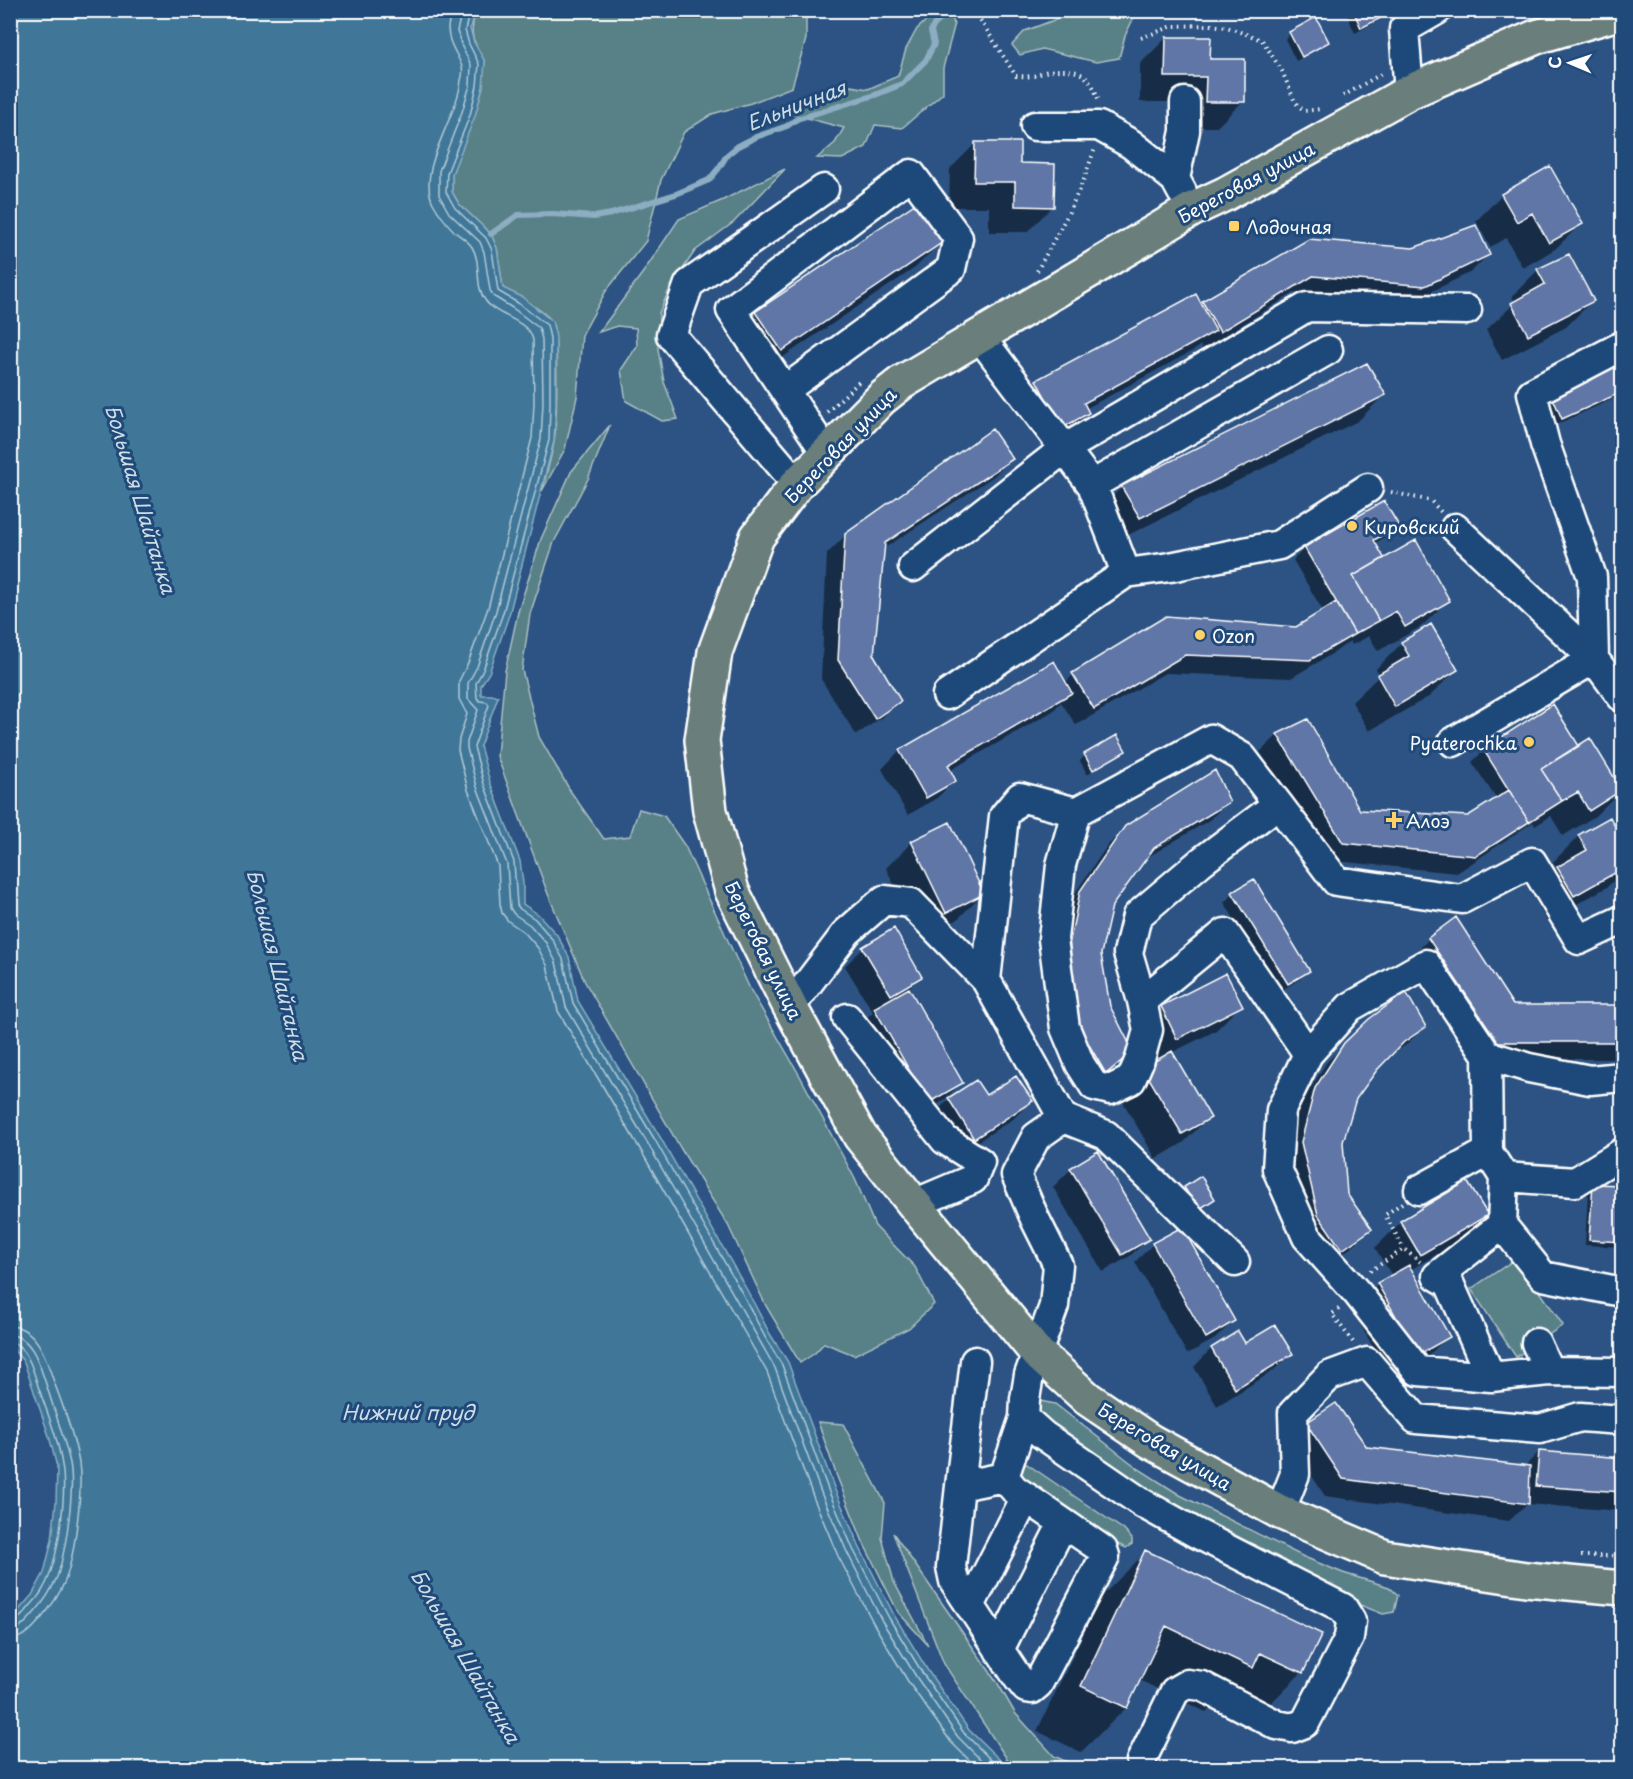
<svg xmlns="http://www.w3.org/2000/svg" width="1633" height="1779" font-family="'Playpen Sans',sans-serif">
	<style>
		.green { fill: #598187; stroke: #acc0c3; stroke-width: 1.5 }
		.water { fill: #3f7799; stroke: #8cadc2; stroke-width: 1.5 }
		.shadow { fill: #0007 }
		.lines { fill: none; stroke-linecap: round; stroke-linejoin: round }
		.shore { stroke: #b2c9d6; stroke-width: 1.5 }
		.stream { stroke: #8cadc2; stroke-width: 6 }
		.building { fill: #6176a6; stroke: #fff; stroke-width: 1.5 }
		.minor-casing { stroke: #fff; stroke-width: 33 }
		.major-casing { stroke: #fff; stroke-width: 38 }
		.path { stroke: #fff; stroke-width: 4; stroke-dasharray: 1.5 4.5; stroke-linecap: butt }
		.minor { stroke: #1f4a7a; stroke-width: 28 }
		.major { stroke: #6b7f7c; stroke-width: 33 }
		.poi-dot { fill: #ffd166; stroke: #1f4a7a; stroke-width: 2 }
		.labels { text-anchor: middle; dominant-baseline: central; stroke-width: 6; stroke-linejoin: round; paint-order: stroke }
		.street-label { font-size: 18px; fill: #fff; stroke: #1f4a7a }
		.poi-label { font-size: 18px; fill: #fff; stroke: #1f4a7a; text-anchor: start }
		.water-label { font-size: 20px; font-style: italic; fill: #cfdde6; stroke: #1f4a7a }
	</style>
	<rect width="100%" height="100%" fill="#2c5383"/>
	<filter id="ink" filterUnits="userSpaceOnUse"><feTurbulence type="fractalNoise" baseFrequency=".0167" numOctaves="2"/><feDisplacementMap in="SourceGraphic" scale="12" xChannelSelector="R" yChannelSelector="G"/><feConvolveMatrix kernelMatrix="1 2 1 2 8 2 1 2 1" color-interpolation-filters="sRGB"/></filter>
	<g filter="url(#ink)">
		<path class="green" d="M488 10 806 11V39L792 87 751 103 712 114 684 132 661 180 646 241 606 291 582 335 577 397 565 449 542 491C546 475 551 458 554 442 557 423 559 336 552 322 547 312 514 294 503 288L497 248 491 234 459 204 452 192V174L485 62C475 43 468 37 475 15Z
			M938 10 952 11 954 27 943 68V93L902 128 875 125 866 147 842 159 817 158 835 143 844 128 784 112 818 96 851 86 868 89 898 76 906 49 917 29Z
			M1064 11V10L1148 11 1135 15 1125 36 1119 58 1096 62 1042 49 1020 55 1012 45 1025 31 1054 20Z
			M785 169 734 222 695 251 670 288 659 313 658 349 664 382 678 419 662 421 626 401 621 370 637 346 636 328 617 326 599 332 644 271 679 219 723 200Z
			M610 425 588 479 554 542 530 614 522 670 539 737 571 792 604 839 630 836 639 809 664 816 685 846 750 989 800 1076 855 1179 875 1226 915 1267 934 1304 909 1328 854 1355 824 1343 815 1353 800 1363 766 1306 728 1225 681 1149 585 982 548 894 497 756 505 671 518 612 541 539 571 472Z
			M1517 1258 1563 1325 1516 1357 1471 1289Z
			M1040 1401 1055 1404 1139 1469 1180 1495 1304 1557 1343 1573 1389 1587 1398 1595 1394 1612 1383 1614 1355 1603 1226 1541 1039 1421 1036 1407Z
			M818 1422 843 1424 885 1503 882 1538 894 1582 928 1645 898 1612 863 1542 836 1474Z
			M1027 1464 1124 1530 1132 1539V1544L1126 1548 1109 1540 1020 1478 1018 1471 1021 1466Z
			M893 1533 997 1682 1015 1713 1054 1756 1080 1768H1013L944 1664Z"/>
		<path class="water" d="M11 10 488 11 475 15 470 29 474 42 485 62 483 87 475 116 452 174V192L459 204 491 234 497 248 503 288 522 297 552 321 556 337V404L554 441 509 615 489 673 481 685V695H493L498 697 480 746 490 782 520 861 523 883V904L539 915 557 935 569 957 578 1001 660 1137 747 1290 770 1334 788 1362 835 1490 859 1546 894 1615 928 1671 969 1730 1001 1761 1004 1768H11V1619L32 1595 44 1573 52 1540 56 1502 57 1467 49 1436 24 1362 10 1346Z"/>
		<path class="shadow" d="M1345 10H1379L1382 16 1376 22 1355 33Z
			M1290 33 1327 42 1321 47 1296 61 1285 39Z
			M1166 38 1209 60 1243 101 1217 127H1180V102H1140V64Z
			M1622 65V84L1615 72Z
			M976 143 1018 165 1053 206 1027 232H989V207H949L950 169Z
			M1550 168 1581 224 1555 249 1523 268 1506 238 1490 247 1476 221 1502 195Z
			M1309 241 1488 255 1471 272 1406 304 1294 293 1202 349 1200 345 1196 349 1085 409 1087 413 1070 431 1044 444 1020 399 1037 381 1200 305Z
			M941 242 915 268 755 376 730 339 756 313Z
			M1538 270 1592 301 1566 327 1502 360 1486 330 1515 303 1512 296Z
			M1622 364V395L1553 426 1543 404 1552 395Z
			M1384 395 1358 421 1114 542 1096 513 1122 487Z
			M1011 458 994 476 883 549 873 655 899 700 881 718 856 735 821 679 827 554 846 535Z
			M1397 526 1385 537 1374 544 1383 558 1378 563 1448 600 1422 626 1378 651 1369 636 1352 645 1350 641 1335 652 1291 678 1165 673 1076 725 1061 702 1053 711 949 771 954 781 937 798 908 815 882 769 899 751 1053 663 1065 683 1073 675 1167 617 1297 628 1323 611 1293 560 1305 548Z
			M1402 643 1456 670 1430 696 1369 731 1352 702 1380 675 1376 669Z
			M1278 735 1359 811 1468 818 1497 800 1472 762 1484 750 1621 790 1595 816 1563 836 1551 816 1535 826 1533 822 1457 873 1325 860 1260 752Z
			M1124 751 1118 756 1087 774 1080 761 1085 755Z
			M1228 801 1211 819 1143 860 1110 905 1099 954 1108 1007 1131 1051 1087 1091 1063 911 1107 846 1126 828Z
			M1609 819 1622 843V872L1607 887 1547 921 1532 894 1557 869 1553 862 1579 836Z
			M912 842 982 894 957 920 920 938 886 868Z
			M1253 881 1308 970 1300 979 1279 992 1224 902 1233 894Z
			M1456 919 1512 1006 1619 1007 1622 1005V1053L1613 1059H1480L1411 957 1429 939Z
			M863 948 920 976 908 989 961 1083 943 1101 910 1120 857 1027 873 1012 845 966Z
			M1241 1005 1215 1031 1171 1053 1209 1117 1183 1143 1156 1159 1119 1095 1136 1034 1162 1008Z
			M1370 1020 1424 1027 1406 1045 1388 1057 1354 1099 1342 1142 1346 1194 1370 1229 1352 1247 1324 1267 1284 1161 1298 1108 1327 1062Z
			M976 1082 986 1097 1031 1101 1013 1119 955 1156 931 1117 949 1099Z
			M1071 1169 1148 1239 1130 1256 1103 1272 1053 1187Z
			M1200 1178 1214 1199 1192 1214 1179 1194Z
			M1594 1185 1622 1187V1247L1585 1245 1588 1191Z
			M1486 1215 1460 1241 1410 1270 1448 1336 1422 1362 1392 1380 1352 1310 1378 1284 1392 1276 1375 1248 1401 1222Z
			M1153 1244 1233 1321 1215 1339 1187 1354 1135 1262Z
			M1238 1334 1245 1345 1291 1354 1273 1371 1217 1406 1194 1367 1211 1349Z
			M1307 1424 1366 1448 1524 1467 1539 1452 1622 1459V1511L1527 1504 1509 1521 1325 1496 1289 1441Z
			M1146 1552 1302 1672 1257 1717 1219 1699 1206 1712 1139 1680 1126 1708 1081 1752 1037 1731 1101 1597Z"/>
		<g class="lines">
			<path class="shore" d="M453 10C451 16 448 22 448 28 448 44 458 54 462 67 463 71 462 77 461 80 458 116 416 170 433 203 439 214 446 223 455 232 461 237 468 241 472 247 482 263 474 285 485 300 495 316 529 320 533 340L534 403 532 438 488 608 468 663 459 681V699L467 714 459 739 458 750 468 790 498 866 500 904 502 913 508 921 524 932 538 948 547 965 558 1011 640 1149 767 1372 814 1499 838 1556 875 1626 909 1683 951 1742 977 1768
				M462 10 457 31 462 47 471 65 470 85 462 112 439 171V195L449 213 480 242 484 252 490 290 493 296 514 309 539 328 542 339 543 403 541 439 496 611 477 667 468 683V699L478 710 467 742V748L477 787 507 864 510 908 514 914 530 925 546 943 556 962 566 1007 648 1144 775 1368 822 1495 847 1552 882 1621 917 1678 958 1737 989 1768
				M472 10 469 14 465 30 469 44 479 64 477 86 470 115 447 173 446 192 455 208 486 238 492 250 498 291 518 303 547 325 550 338V403L549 440 503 613 483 670 476 683 477 698 480 701 487 702 489 705 474 747 484 784 514 862 517 905 520 909 535 919 552 939 563 959 573 1003 655 1140 742 1293 765 1337 782 1365 829 1492 853 1549 889 1618 923 1674 964 1733 995 1764 997 1768
				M10 1326C37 1327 46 1358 53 1379 63 1407 74 1434 79 1463 83 1490 75 1555 65 1581 59 1596 50 1608 40 1620 31 1630 25 1638 10 1639
				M10 1335C33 1336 40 1367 46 1384 54 1410 64 1436 70 1463 75 1489 66 1551 57 1577 52 1589 44 1602 35 1612 28 1620 22 1629 10 1630
				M10 1342C27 1344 34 1373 38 1386 47 1412 58 1438 62 1465 67 1492 59 1549 50 1574 46 1585 39 1597 31 1605 25 1612 19 1621 10 1622"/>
			<path class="stream" d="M491 234 518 215 553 214 594 217 611 214 676 194 709 180 719 168 727 155 738 146 756 137 787 126 797 119 875 95 902 84 926 60 934 44 931 31 934 25 950 10"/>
		</g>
		<path class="building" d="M1353 10H1380L1383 17 1361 28Z
			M1316 17 1329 42 1302 57 1289 32Z
			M1166 37H1211L1210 59H1245V102H1205L1206 77H1165Z
			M975 142H1020V163L1055 164 1054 207 1015 206V182H974Z
			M1550 166 1583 224 1549 243 1532 213 1517 222 1501 194Z
			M916 203 943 242 782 351 755 312Z
			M1476 225 1490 255 1425 286 1313 276 1220 332 1202 301 1309 239 1413 248Z
			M1569 254 1594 301 1528 335 1511 303 1545 284 1537 269Z
			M1196 294 1216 331 1084 403 1089 413 1062 428 1036 380Z
			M1622 362V392L1562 419 1551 394Z
			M1367 363 1386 395 1140 518 1121 486Z
			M992 429 1013 459 885 543 874 655 901 701 875 719 838 660 845 534Z
			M1384 501 1399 526 1374 540 1384 558 1353 576 1379 621 1355 634 1304 547Z
			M1416 540 1450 601 1405 627 1396 611 1379 621 1353 576Z
			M1336 602 1355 634 1310 660 1185 655 1094 709 1072 673 1166 616 1296 627Z
			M1431 624 1458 670 1395 707 1377 675 1409 656 1401 642Z
			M1054 661 1072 693 948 765 956 781 926 798 899 750Z
			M1553 704 1579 746 1541 769 1562 801 1529 822 1483 749Z
			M1308 719 1360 810 1468 816 1509 790 1529 822 1476 856 1343 843 1277 734Z
			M1117 735 1126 751 1093 770 1084 754Z
			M1590 738 1622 790 1589 811 1578 792 1562 801 1541 769Z
			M1215 770 1230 802 1154 848 1112 906 1101 954 1110 1006 1133 1051 1106 1074 1072 1016 1067 955 1080 891 1125 826Z
			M1610 817 1622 840V869L1574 896 1557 867 1587 850 1578 835Z
			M950 822 984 894 946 913 911 841Z
			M1254 879 1310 971 1288 984 1232 892Z
			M1456 917 1513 1005H1619L1622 1003V1042H1498L1428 938Z
			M894 928 922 977 891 995 862 947Z
			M1226 973 1243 1006 1177 1039 1161 1006Z
			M909 988 963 1083 928 1103 874 1008Z
			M1406 992 1426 1027 1404 1042 1377 1070 1356 1099 1343 1142 1347 1194 1372 1229 1342 1250 1318 1215 1301 1142 1315 1088 1344 1043 1369 1019Z
			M1172 1051 1211 1118 1182 1134 1143 1068Z
			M1016 1076 1033 1101 974 1139 948 1098 976 1080 986 1095Z
			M1098 1151 1150 1239 1122 1255 1070 1168Z
			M1201 1176 1215 1199 1198 1210 1184 1187Z
			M1467 1181 1488 1215 1420 1255 1400 1221Z
			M1593 1184 1622 1185V1242L1589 1240Z
			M1182 1227 1235 1321 1206 1338 1152 1243Z
			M1409 1265 1450 1337 1418 1355 1377 1283Z
			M1275 1325 1293 1354 1235 1389 1211 1348 1238 1331 1245 1343Z
			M1336 1403 1367 1447 1530 1466 1529 1504 1343 1479 1306 1423Z
			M1539 1451 1622 1458V1492L1536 1486Z
			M1145 1550 1322 1634 1303 1673 1260 1653 1253 1668 1166 1626 1127 1708 1081 1686Z"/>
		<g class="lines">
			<defs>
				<path id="minor" d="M1409 92 1404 29 1437 10
					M1035 126H1099L1131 144 1175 179
					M1182 192 1175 179 1185 131V102
					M980 337 1092 485 1328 350
					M1622 346 1532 393 1545 444 1592 577 1594 659 1622 697
					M785 390 951 269 958 238 911 174 731 310 827 454
					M797 484 671 335 689 284 824 189
					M1092 485 1126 573
					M913 567 1064 449 1307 307 1467 310
					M947 695 1126 573 1170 567 1279 545 1368 488
					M1453 742 1594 659 1455 528
					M1278 804 1336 881 1462 899 1532 862 1579 940 1622 920
					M1076 812 1061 865 1053 939 1065 1028 1080 1064 1094 1086 1110 1090 1131 1080 1140 1059 1148 1030 1142 1001
					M790 1007 847 932 884 900 911 903 986 980
					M847 1018 945 1140 980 1162 973 1179 914 1204
					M1487 1055 1529 1068 1590 1080 1622 1077
					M1063 1118 1106 1135 1235 1262
					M1504 1177 1575 1182 1622 1153
					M1419 1190 1488 1152
					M1622 1292 1543 1276 1502 1225 1504 1177 1488 1152 1487 1055 1426 964 1350 1007 1308 1054 1281 1110 1277 1169 1307 1237 1358 1294 1418 1371 1491 1377 1549 1371 1622 1372
					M1536 1343 1549 1371
					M975 1361 960 1486 1004 1477
					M1491 1377 1449 1283 1437 1276 1502 1225
					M1024 1418 1043 1435 1142 1503 1196 1533 1343 1608 1351 1621 1349 1638 1305 1723 1292 1728 1277 1725 1202 1686 1187 1684 1175 1691 1141 1761
					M960 1486 951 1567 954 1581 1018 1678 1026 1688 1032 1689 1038 1684 1105 1556 1103 1550 1014 1489 1004 1477 1024 1418 1025 1399 1029 1375 1054 1306 1058 1265 1035 1219 1016 1175 1036 1137 1063 1118 986 980 1004 816 1020 797 1076 812 1211 739 1242 757 1278 804 1202 861 1137 916 1128 953 1142 1001 1225 933 1308 1054
					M1280 1512 1295 1474 1293 1413 1329 1376 1367 1362 1416 1419 1540 1429 1580 1417 1622 1420
					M970 1606 1026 1497
					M999 1650 1063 1523"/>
				<path id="major" d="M1622 12 1536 37 1409 92 1225 194 1193 209 901 383 882 398 797 484 757 537 715 652 702 740 710 811 732 891 790 1007 860 1136 914 1204 1036 1352 1088 1399 1150 1441 1280 1512 1385 1557 1526 1579 1622 1588"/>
			</defs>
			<use href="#minor" class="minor-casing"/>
			<use href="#major" class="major-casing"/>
			<path class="path" d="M974 10 1016 76C1021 76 1026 77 1031 76 1037 76 1043 72 1049 71 1078 67 1091 74 1099 102
				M1141 38 1173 26 1210 25 1227 27 1262 40 1282 71 1295 102 1304 111 1321 109
				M1343 96 1383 73
				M1037 271 1067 216 1084 179 1095 148
				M827 412 861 380
				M1391 492 1431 501 1441 512
				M1402 1203 1385 1215 1404 1249
				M1370 1271 1404 1249 1420 1262
				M1339 1309 1332 1314 1353 1342
				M1581 1556H1622"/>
			<use href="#minor" class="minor"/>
			<use href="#major" class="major"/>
		</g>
	</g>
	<g class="poi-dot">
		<rect x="1228" y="220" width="12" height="12" rx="3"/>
		<circle cx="1352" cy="526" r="6"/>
		<circle cx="1200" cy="635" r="6"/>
		<circle cx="1529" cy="742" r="6"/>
		<path d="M1391 811h6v6h6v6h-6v6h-6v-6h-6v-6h6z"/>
	</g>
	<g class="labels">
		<g class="street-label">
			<text transform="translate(1246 182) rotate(-28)">Береговая улица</text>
			<text transform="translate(840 445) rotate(-46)">Береговая улица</text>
			<text transform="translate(764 950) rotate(64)">Береговая улица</text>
			<text transform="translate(1165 1446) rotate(31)">Береговая улица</text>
		</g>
		<g class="poi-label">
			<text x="1246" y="226">Лодочная</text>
			<text x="1364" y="526">Кировский</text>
			<text x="1212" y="635">Ozon</text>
			<text x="1517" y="742" text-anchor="end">Pyaterochka</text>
			<text x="1406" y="820">Алоэ</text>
		</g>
		<g class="water-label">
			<text transform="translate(796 105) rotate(-21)">Ельничная</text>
			<text transform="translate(141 499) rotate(73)">Большая Шайтанка</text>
			<text transform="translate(278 965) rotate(76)">Большая Шайтанка</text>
			<text x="408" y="1412">Нижний пруд</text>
			<text transform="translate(466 1656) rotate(60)">Большая Шайтанка</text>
		</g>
	</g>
	<rect width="1633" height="1779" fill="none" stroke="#1f4a7a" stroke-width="36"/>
	<rect x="18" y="18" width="1597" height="1743" fill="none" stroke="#fff" stroke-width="2" filter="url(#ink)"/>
	<g transform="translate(1570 63) rotate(272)" stroke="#1f4a7a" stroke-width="4.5" paint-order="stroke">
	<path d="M0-4.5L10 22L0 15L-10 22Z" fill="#ffffff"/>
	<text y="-9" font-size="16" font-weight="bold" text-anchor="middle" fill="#ffffff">С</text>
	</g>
</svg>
